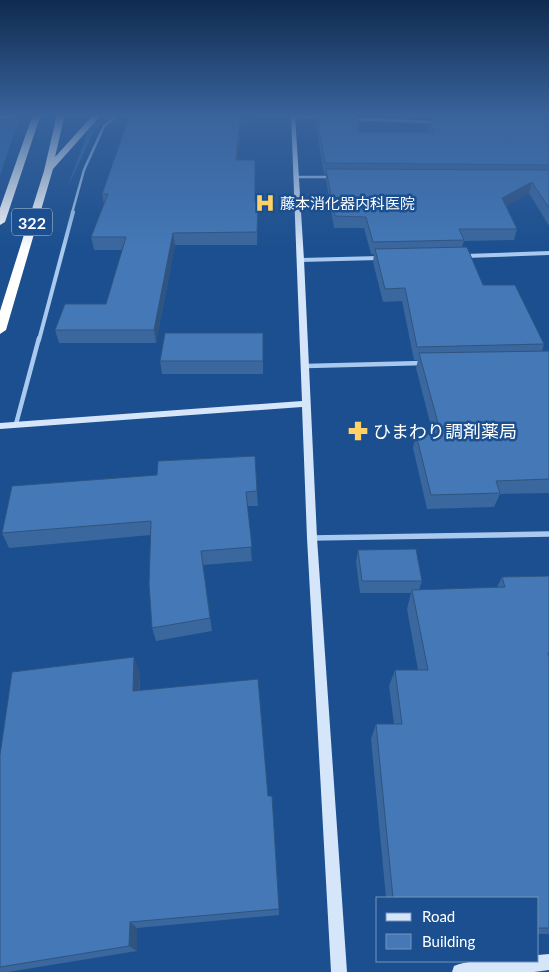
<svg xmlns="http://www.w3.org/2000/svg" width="549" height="972" font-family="Lato,'Noto Sans JP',sans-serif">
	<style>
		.green { fill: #2e69ad }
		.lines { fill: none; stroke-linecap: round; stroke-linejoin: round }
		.street-far3 { stroke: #a9c9ee; stroke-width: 2.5 }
		.street-far2 { stroke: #a9c9ee; stroke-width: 4 }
		.street-far1 { stroke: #a9c9ee; stroke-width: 4.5 }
		.street { stroke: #a9c9ee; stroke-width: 5.5 }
		.secondary { fill: #d6e6fa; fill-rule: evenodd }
		.highway { fill: #fff; fill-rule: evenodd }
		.wall { fill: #3a679d }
		.shaded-wall { fill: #305480 }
		.building { fill: #4478b7; stroke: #305480 }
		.labels { text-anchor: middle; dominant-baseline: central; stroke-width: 5; stroke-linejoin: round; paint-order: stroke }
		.far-poi-label { font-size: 15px; fill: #fff; stroke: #1b4f8f; text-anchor: start }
		.shield { fill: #1b4f8f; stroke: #bbcadd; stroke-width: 1 }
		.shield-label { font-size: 16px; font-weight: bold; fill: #fff }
		.poi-label { font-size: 18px; fill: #fff; stroke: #1b4f8f; text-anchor: start }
	</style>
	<rect width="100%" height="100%" fill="#1b4f8f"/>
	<path class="green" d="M0 114H21L0 175Z
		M105 114H110L95 130 67 188 88 131Z
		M316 114H549V123L317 114Z"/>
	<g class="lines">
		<path class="street-far3" d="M293 116 320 117
			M351 119 435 122
			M295 177H331
			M72 213 84 170 104 126 119 114"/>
		<path class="street-far2" d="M465 256 549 253
			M301 260 379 258
			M39 340 73 212"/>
		<path class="street-far1" d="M306 366 424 363
			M16 424 39 338"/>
		<path class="street" d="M312 538 549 534"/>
		<path class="secondary" d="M291 114H295L304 260 317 538 347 972H331L307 538 302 407 0 429V423L302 401Z
			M549 954V970L534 972H452L454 966C477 957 513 961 538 961V955Z"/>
		<path class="highway" d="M14 114 13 116 0 119V115Z
			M33 114H41L5 222 0 225V208Z
			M57 114H65L55 157 94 114H102L53 169 6 330 0 334V311L44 171Z"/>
	</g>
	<path class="wall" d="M130 114H243L238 160 255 202H258L257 245H175L156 343H59L55 330 106 304 122 250H94L91 237 104 204 102 194Z
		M315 114H355L360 132H428L427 129 429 119 469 120 467 114H549V226L529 193 506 206 517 229 514 240 464 241 462 247 483 285 544 344 542 351H549V493L500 494 494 507 427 509 413 448 416 434H433L416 368 418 360H414L402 301 383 302 373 262 374 254H371L364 228H334L326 180V174H324L315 121Z
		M263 333V374H162L160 361Z
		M12 486 257 491 258 506H247L252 561 203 565 212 631 156 641 152 628 151 535 9 548 2 533Z
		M358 550 422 581 419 590 497 587 502 577 549 576V934H538V898H386L371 739 376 724H394L389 686 395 670H418L407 609 411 593H360L356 562Z
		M140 673V690L268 796 279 909V915L137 928V951L8 972H0V755Z"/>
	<path class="shaded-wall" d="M241 114H243L237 171 236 160Z
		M532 182 529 193 499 210 502 198Z
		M258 202V214L257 245V232Z
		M173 233 175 245 156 343 154 330Z
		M134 657 140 673 139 706 133 691Z
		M130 922 137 928V951L129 946Z"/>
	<path class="building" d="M130 114H241L236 160H255V202H258L257 232 173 233 154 330H55L65 304H106L126 237H91L108 194H102Z
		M316 114H355L360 132H433L429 119 475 120 474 117 549 119V165L325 163Z
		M326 169 549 170V208L532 182 502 198 517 229H459L464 240 373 242 366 217 335 216Z
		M467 247 483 285H515L544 344 417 347 405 288 385 289 375 249Z
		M165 333H263V361H160Z
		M549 351V479L496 481 500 493 431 495 416 434H441L419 353Z
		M255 456 257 491 246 492 252 547 201 551 210 618 152 628 149 584 151 521 2 533 12 486 157 475 158 461Z
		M416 549 422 581H362L358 550Z
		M549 576V653H548L549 657V928H538V898H393L376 724H402L395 670H428L412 590 505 587 502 577Z
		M134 657 133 691 258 679 268 796H272L279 909 130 922 129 946 0 967V755L12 672Z"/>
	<linearGradient id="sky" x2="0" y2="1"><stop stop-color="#0f2b4f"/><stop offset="0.46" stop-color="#39639b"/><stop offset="1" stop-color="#39639b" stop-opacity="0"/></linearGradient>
	<rect width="549" height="250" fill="url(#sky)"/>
	<defs>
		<symbol id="hospital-bare" viewBox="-9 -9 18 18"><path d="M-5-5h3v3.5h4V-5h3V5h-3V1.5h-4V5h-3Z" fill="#ffd166" stroke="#1b4f8f" stroke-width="2.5" paint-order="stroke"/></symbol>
		<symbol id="pharmacy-bare" viewBox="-9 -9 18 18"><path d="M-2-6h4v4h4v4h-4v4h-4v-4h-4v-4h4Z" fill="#ffd166" stroke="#1b4f8f" stroke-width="2.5" paint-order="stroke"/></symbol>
	</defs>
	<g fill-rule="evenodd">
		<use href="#hospital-bare" x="251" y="189" width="28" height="28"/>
		<use href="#pharmacy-bare" x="344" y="417" width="28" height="28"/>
	</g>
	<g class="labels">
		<g class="far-poi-label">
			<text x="280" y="203">藤本消化器内科医院</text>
		</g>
		<rect class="shield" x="12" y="208.5" width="40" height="27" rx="4"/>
		<g class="shield-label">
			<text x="32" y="222">322</text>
		</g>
		<g class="poi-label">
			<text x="373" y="431">ひまわり調剤薬局</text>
		</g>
	</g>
	<rect x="376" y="897" width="162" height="65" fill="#1b4f8f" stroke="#7695bc"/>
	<rect x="386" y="913" width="25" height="8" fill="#d6e6fa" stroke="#7695bc"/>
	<text x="422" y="922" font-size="15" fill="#ffffff">Road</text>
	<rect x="386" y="934" width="25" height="15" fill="#4478b7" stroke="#7695bc"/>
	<text x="422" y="947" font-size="15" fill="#ffffff">Building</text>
</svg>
